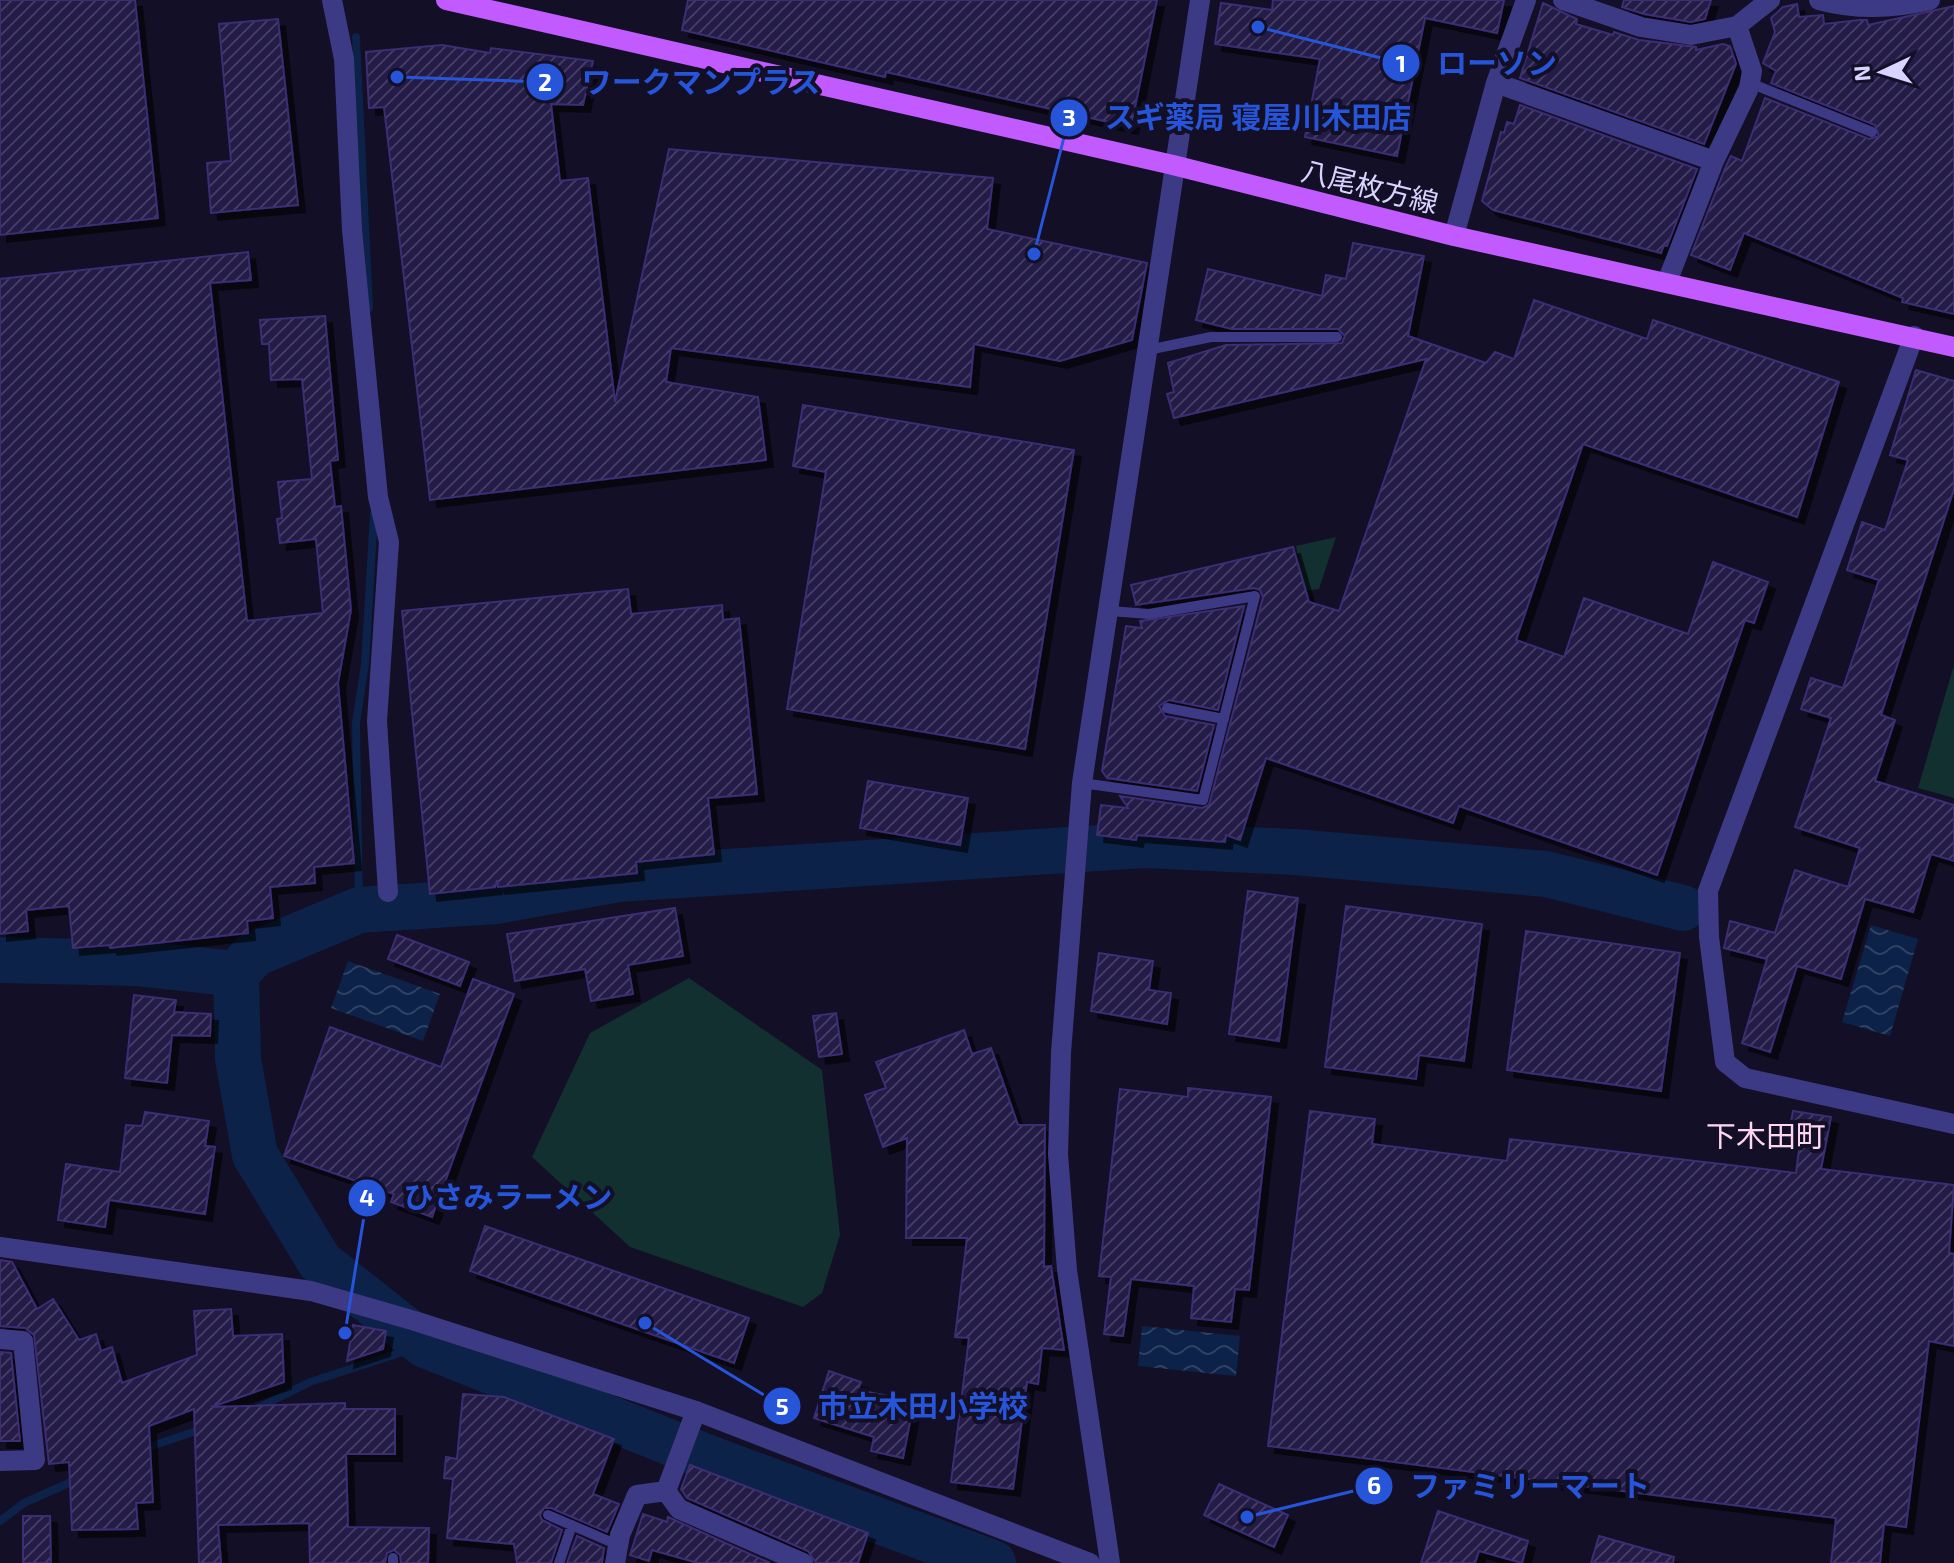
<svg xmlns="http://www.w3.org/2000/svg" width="1954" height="1563" font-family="'Exo 2','Noto Sans JP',sans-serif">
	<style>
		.green { fill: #12302f }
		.water { fill: url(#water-waves) }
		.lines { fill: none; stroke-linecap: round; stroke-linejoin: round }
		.stream { stroke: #0c2248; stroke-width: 8 }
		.river { stroke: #0c2248; stroke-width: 46 }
		.building { fill: url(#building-hatch); stroke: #3b2d73; stroke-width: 2; filter: url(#shadow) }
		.service { stroke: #3d3a85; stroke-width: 10 }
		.minor { stroke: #3d3a85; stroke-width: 20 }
		.tertiary { stroke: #3d3a85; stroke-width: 20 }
		.primary { stroke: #c25bff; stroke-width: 20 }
		.labels { text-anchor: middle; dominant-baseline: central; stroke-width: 8; stroke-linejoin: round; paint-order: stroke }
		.street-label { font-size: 28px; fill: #d9d4ff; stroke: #130f26 }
		.neighbourhood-label { font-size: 30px; fill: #ffd6f0; stroke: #130f26 }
		.leader { fill: none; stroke: #2655da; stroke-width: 3 }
		.callout-dot { fill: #2655da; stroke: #130f26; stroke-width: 3 }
		.mark-label { font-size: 24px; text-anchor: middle; font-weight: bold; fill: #fff }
		.callout-label { font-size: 30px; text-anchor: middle; font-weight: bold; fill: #2655da; stroke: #130f26; stroke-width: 8; stroke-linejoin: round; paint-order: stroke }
	</style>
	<defs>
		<pattern id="water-waves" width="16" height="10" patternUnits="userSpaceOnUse" patternTransform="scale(2)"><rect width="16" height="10" fill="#0c2248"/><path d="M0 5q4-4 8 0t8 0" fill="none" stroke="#2f4163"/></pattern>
		<pattern id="building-hatch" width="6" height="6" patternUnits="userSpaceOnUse" patternTransform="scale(2)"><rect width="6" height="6" fill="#241b47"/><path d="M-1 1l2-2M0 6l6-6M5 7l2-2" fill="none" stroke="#433b63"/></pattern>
		<filter id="shadow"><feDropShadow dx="7" dy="7" stdDeviation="0" flood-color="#0009"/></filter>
	</defs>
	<rect width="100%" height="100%" fill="#130f26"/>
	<path class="green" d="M1336 537 1319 589 1305 591 1296 546Z
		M1954 665V798L1918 788Z
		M689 978 822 1070 840 1235 822 1293 803 1307 630 1247 532 1157 590 1033Z"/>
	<path class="water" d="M1871 925 1918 939 1890 1036 1842 1022Z
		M348 961 440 994 423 1041 331 1008Z
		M1142 1326 1240 1336 1236 1376 1138 1366Z"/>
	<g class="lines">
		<path class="stream" d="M356 37 369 308
			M359 910 356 723 365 664 374 514
			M256 1409 310 1382 425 1345
			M143 1449 202 1429
			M0 1521 24 1503 80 1478"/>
		<path class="river" d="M0 960 135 963 236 974 254 954 359 910 496 901 618 879 1145 845 1295 852 1546 874 1683 908
			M236 974 238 1059 255 1155 320 1262 425 1345 714 1460 993 1563"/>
	</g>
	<path class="building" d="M0 0H135L158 218 0 235Z
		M688 0H1157L1131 127 886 72 885 77 682 30Z
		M1273 0H1504L1497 33 1425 18 1397 156 1305 137 1320 59 1215 44 1221 3 1272 10Z
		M1624 0H1711L1705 19 1691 22 1644 14 1622 7Z
		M1543 3 1577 19 1576 24 1613 35 1614 32 1639 40 1696 47V50L1723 44 1730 46 1736 64 1704 144 1520 78Z
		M1797 4 1799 17 1823 15 1824 24 1860 20H1867L1868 25 1954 6V314L1902 302 1903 298 1744 233 1730 270 1691 255 1726 166 1731 156 1742 161 1765 98 1869 139 1879 136 1875 125 1771 83 1776 71 1763 63 1775 32 1771 18 1783 7Z
		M278 19 298 205 211 213 207 163 231 161 219 24Z
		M442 45 490 53 491 48 593 61 583 105 551 104 560 181 588 178 615 402 669 149 993 178 987 229 1147 263 1132 340 1060 361 974 344 970 387 671 348 666 382 758 397 766 460 430 500 384 107 369 108 366 52Z
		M1520 105 1697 169 1667 246 1664 245 1661 253 1493 210 1482 201 1501 132 1504 133 1507 122 1514 124Z
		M1353 243 1424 256 1408 336 1486 363 1495 352 1514 359 1534 300 1647 339 1653 320 1839 382 1797 517 1583 444 1516 640 1564 657 1584 598 1688 634 1713 562 1768 582 1754 623 1745 620 1657 875 1459 806 1453 823 1266 758 1240 840 1226 835 1225 842 1137 835 1136 840 1097 835 1101 805 1128 808 1120 796 1202 808 1209 805 1263 597 1260 590 1254 588 1136 605 1131 585 1293 547 1309 602 1339 611 1426 359 1174 418 1167 394 1174 392 1168 363 1226 345 1342 343 1345 336 1338 329H1232L1196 320 1208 269 1322 296 1326 275 1346 279Z
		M248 252 251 280 210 283 247 621 323 613 316 539 280 543 277 519 282 518 278 482 312 479 302 379 271 380 269 344H262L260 320 325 316 338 460 330 461 335 507 341 506 351 610 338 683 354 863 314 867 315 883 270 887 273 918 247 921 248 933 110 948V945L73 948 69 906 26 910 28 931 0 934V279Z
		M1916 370 1954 381V489L1881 715 1895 720 1875 781 1954 805V861L1931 854 1913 912 1865 899 1841 979 1797 966 1770 1052 1742 1043 1767 959 1724 948 1730 921 1775 933 1795 870 1848 887 1860 848 1795 827 1831 718 1801 709 1811 678 1843 688 1879 580 1847 570 1862 522 1885 530 1908 460 1890 455Z
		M803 405 1074 450 1025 749 787 709 826 472 793 466Z
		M628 589 631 614 722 605 723 620 739 618 757 794 708 798 714 854 636 862 637 873 498 887 497 880 495 887 430 894 402 611Z
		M1244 606 1218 710 1169 700 1159 706 1165 716 1214 725 1197 791 1107 778 1102 771 1126 626 1142 628 1140 621Z
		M868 781 968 798 960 845 860 828Z
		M1248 891 1298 898 1279 1041 1229 1034Z
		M1346 906 1482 924 1464 1061 1419 1055 1416 1079 1325 1067Z
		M675 908 683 956 628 965 633 994 591 1001 585 969 515 981 507 934Z
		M1526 931 1680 953 1661 1091 1507 1070Z
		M397 935 469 962 460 986 388 959Z
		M1099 953 1153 961 1149 990 1171 993 1167 1024 1091 1011Z
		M473 979 514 994 432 1217 391 1202 394 1194 284 1156 330 1027 441 1067Z
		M134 995 176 1000 174 1012 211 1014 210 1036 172 1035 167 1083 125 1078Z
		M836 1013 842 1054 819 1057 813 1016Z
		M964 1030 972 1054 991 1048 1018 1125H1045L1044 1267 1051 1266 1064 1350 1042 1348 1038 1384 1027 1382 1013 1489 951 1482 969 1338 955 1337 967 1238H906L907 1138 883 1147 865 1095 886 1088 876 1062Z
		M1188 1088 1271 1097 1249 1290 1235 1289 1231 1322 1191 1318 1194 1286 1131 1279 1123 1336 1104 1334 1111 1277 1099 1276 1120 1089 1188 1097Z
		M1310 1111 1375 1119 1372 1144 1507 1161 1510 1139 1796 1173 1801 1135 1789 1133 1793 1111 1831 1117 1821 1169 1954 1185 1949 1253 1954 1254V1346L1929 1341 1906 1527 1884 1524 1880 1563H1831L1836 1518 1268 1446Z
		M145 1112 209 1121 205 1146 215 1147 205 1214 109 1200 105 1227 58 1220 66 1164 120 1172 126 1125 142 1126Z
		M485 1226 749 1318 734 1363 470 1271Z
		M0 1260 12 1262 37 1309 53 1299 79 1340 96 1334 101 1351 112 1347 122 1383 197 1355 194 1311 231 1309 233 1336 282 1334 284 1382 211 1407 345 1403V1409H395V1454H346L348 1527 429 1528 428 1563H401L400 1555 394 1550 387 1553 385 1563H310L309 1523 218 1525 221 1563H199L194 1409 149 1426 153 1502 136 1503 138 1529 72 1530 69 1462 49 1464 34 1335 25 1328 0 1326Z
		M353 1325 386 1331 383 1349 347 1361Z
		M0 1352 11 1353 20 1441H0Z
		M829 1371 861 1382 858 1390 914 1401 903 1458 871 1451 874 1437 814 1418Z
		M463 1394 504 1397 614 1439 593 1494 619 1504 607 1532 551 1508H544L540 1515 542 1520 562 1530 551 1563H517L514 1544 447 1538 453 1479 444 1478 446 1457 457 1459Z
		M690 1465 868 1533 858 1563H816L808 1551 687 1498 681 1489Z
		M1219 1484 1288 1515 1274 1547 1204 1515Z
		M1438 1511 1528 1541 1522 1563 1479 1551 1475 1563H1421Z
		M643 1514 667 1522 668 1517 770 1563H698L652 1550 649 1561 630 1555Z
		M23 1516H50L51 1563H23Z
		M577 1536 604 1548 602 1563H567Z
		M1599 1536 1674 1557 1673 1563H1591Z"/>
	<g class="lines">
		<path class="service" d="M1750 83 1872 132
			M1148 350 1211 337H1337
			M1167 708 1224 719
			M1082 783 1203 800 1255 596 1149 614 1110 611
			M548 1515 618 1545
			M393 1563V1558
			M559 1563 572 1525"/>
		<path class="minor" d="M332 0 344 59 352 230 378 497 389 542 377 721 388 892
			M1563 0 1641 27 1691 35 1737 26
			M1819 0C1856 10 1892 9 1930 0
			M1496 83 1714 161
			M1454 236 1496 83 1526 0
			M1667 282 1714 161 1749 88 1752 71 1737 26 1770 0
			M1914 336 1708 891 1709 937 1725 1062 1745 1078 1954 1124
			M0 1339 23 1341 35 1460 0 1461
			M696 1411 666 1491 679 1509 803 1563
			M615 1563 620 1535 637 1495 666 1491
			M1110 1563 1067 1270 1058 1154 1061 1053 1082 783 1200 0"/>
		<path class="tertiary" d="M0 1247 311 1291 415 1321 696 1411 1090 1563"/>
		<path class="primary" d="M446 0 1173 165 1454 236 1954 347"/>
	</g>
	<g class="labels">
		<g class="street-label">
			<text transform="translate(1370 186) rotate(14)">八尾枚方線</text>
		</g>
		<g class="neighbourhood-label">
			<text x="1766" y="1135">下木田町</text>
		</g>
	</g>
	<path class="leader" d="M1258 27L1401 63M397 77L545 82M1034 254L1069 118M345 1333L367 1198M645 1323L782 1406M1247 1517L1374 1486"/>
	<g class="callout-dot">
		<circle cx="1258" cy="27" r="8"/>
		<circle cx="397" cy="77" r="8"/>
		<circle cx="1034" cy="254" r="8"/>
		<circle cx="345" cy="1333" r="8"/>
		<circle cx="645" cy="1323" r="8"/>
		<circle cx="1247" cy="1517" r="8"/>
		<circle cx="1401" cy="63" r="20"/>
		<circle cx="545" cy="82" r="20"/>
		<circle cx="1069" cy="118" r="20"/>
		<circle cx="367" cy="1198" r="20"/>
		<circle cx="782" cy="1406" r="20"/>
		<circle cx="1374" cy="1486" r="20"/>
	</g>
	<g class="mark-label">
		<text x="1401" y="72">1</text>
		<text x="545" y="91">2</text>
		<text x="1069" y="126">3</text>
		<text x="367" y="1206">4</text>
		<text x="782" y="1415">5</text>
		<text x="1374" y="1494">6</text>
	</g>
	<g class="callout-label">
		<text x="1497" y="74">ローソン</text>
		<text x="701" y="93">ワークマンプラス</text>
		<text x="1258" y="128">スギ薬局 寝屋川木田店</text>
		<text x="508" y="1208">ひさみラーメン</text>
		<text x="923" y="1417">市立木田小学校</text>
		<text x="1530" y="1497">ファミリーマート</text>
	</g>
	<g transform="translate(1882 72) rotate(266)" stroke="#130f26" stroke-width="6" paint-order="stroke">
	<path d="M0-6L14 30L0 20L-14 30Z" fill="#d9d4ff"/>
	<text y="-12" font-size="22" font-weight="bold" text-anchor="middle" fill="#d9d4ff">N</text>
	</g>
</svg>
